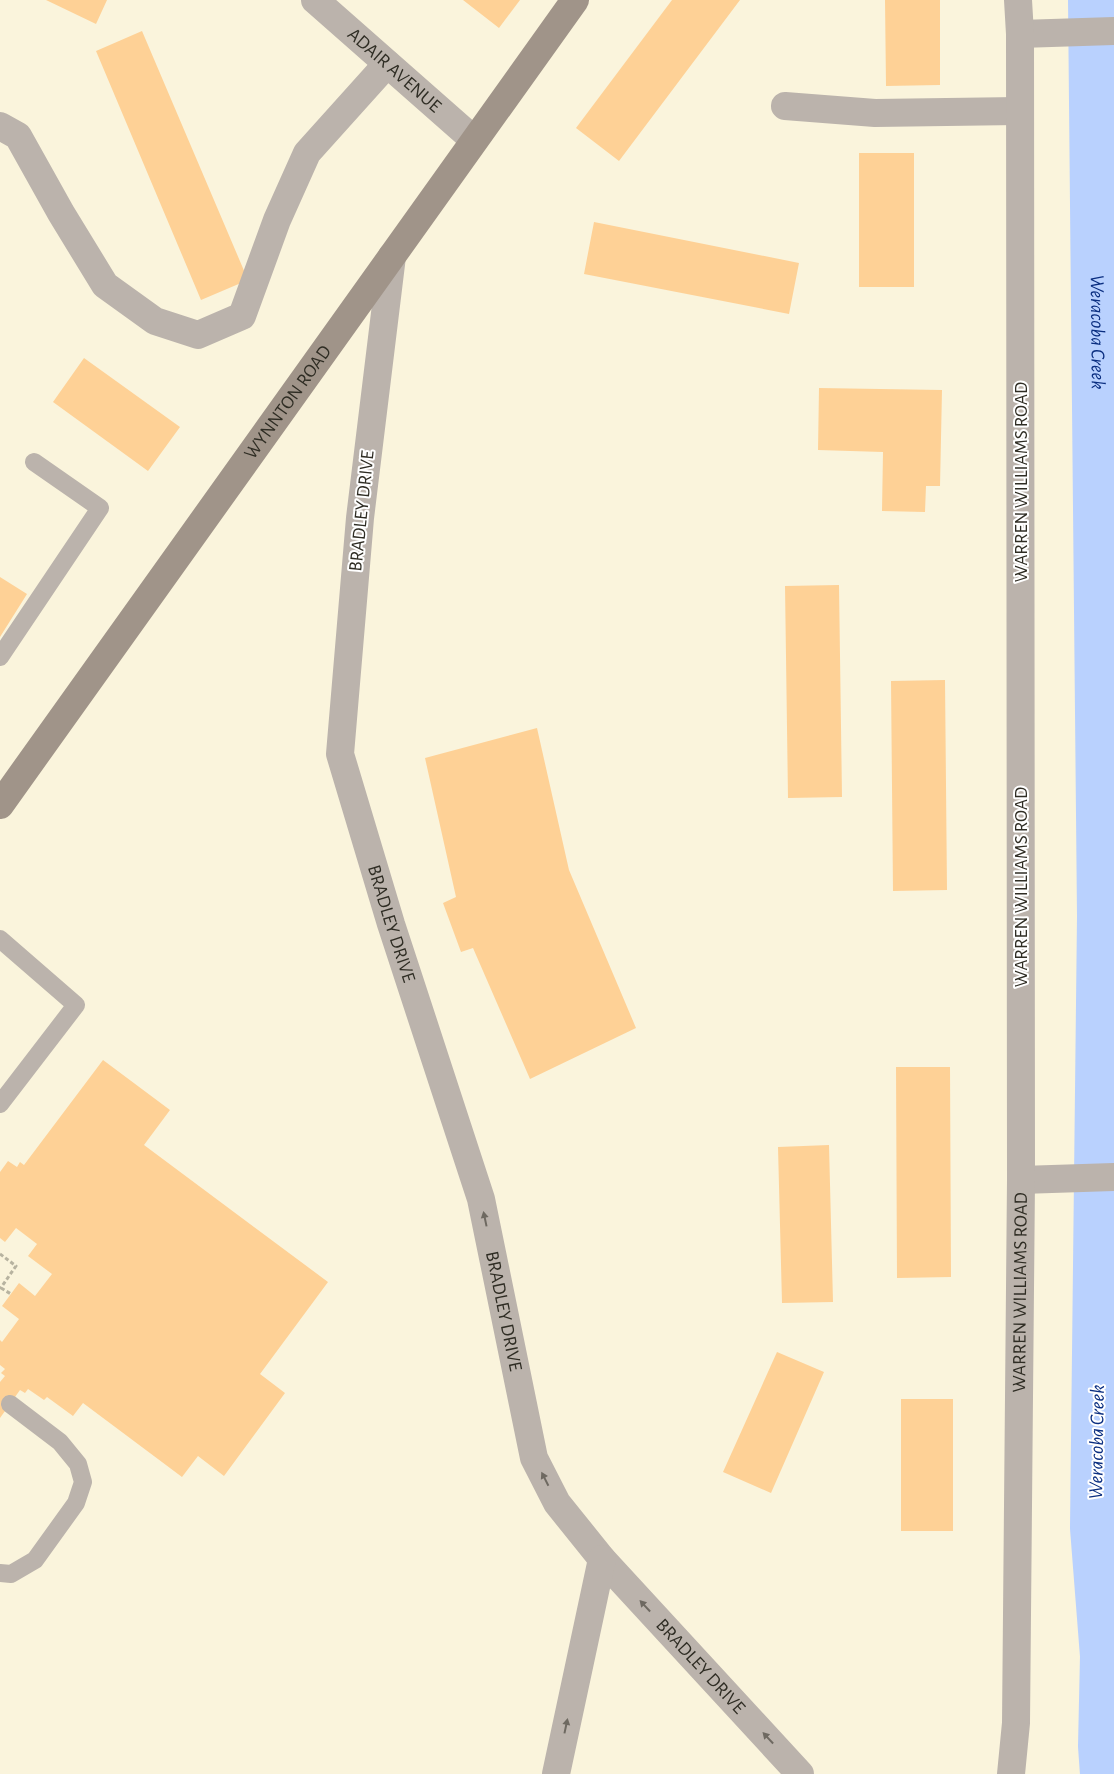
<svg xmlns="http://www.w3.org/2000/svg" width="1114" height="1774" font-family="'Alegreya Sans',sans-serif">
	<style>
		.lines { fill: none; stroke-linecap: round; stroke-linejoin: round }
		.river { stroke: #b9d1fe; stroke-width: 52 }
		.building { fill: #fed196 }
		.path { stroke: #b7b3a0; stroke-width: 3; stroke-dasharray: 4 2.5; stroke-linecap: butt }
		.lane { stroke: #bbb3ac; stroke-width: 18 }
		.street { stroke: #bbb3ac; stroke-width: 28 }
		.secondary { stroke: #a09489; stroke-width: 28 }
		.oneway { fill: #6e6961 }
		.labels { text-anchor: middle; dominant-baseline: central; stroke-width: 4; stroke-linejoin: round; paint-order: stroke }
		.street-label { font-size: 19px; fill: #2f2d24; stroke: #fff }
		.water-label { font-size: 20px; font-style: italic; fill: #0a2e80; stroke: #fff }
	</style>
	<rect width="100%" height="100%" fill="#faf4dc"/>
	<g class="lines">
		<path class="river" id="s1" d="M1094 0 1103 916 1096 1528 1106 1656 1104 1746 1106 1774"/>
	</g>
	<path class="building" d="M46 0H107L96 24Z
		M463 0H520L499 28Z
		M672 0H740L619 161 576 128Z
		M885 0H940V85L886 86Z
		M142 31 248 280 201 300 96 51Z
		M859 153H914V287H859Z
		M594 222 799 263 789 314 584 274Z
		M84 358 180 427 148 471 53 402Z
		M819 388 942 390 940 486H926L925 512 882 511 883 452 818 450Z
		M0 577 27 594 0 637Z
		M839 585 842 797 788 798 785 586Z
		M945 680 947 890 893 891 891 681Z
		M537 728 569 870 636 1028 530 1079 473 948 461 952 443 903 456 897 425 758Z
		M103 1060 170 1110 144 1145 328 1282 260 1374 285 1393 224 1476 198 1456 182 1477 83 1403 73 1416 47 1397 44 1400 28 1389 25 1393 20 1390 0 1418V1382L5 1376 1 1373 5 1369 0 1365V1340L2 1342 19 1319 2 1306 19 1283 35 1296 52 1274 28 1256 37 1244 16 1228 5 1242 0 1238V1172L8 1161 17 1167 20 1162 24 1165Z
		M896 1067H950L951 1277 897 1278Z
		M829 1145 833 1302 782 1303 778 1147Z
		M777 1352 824 1372 771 1493 723 1472Z
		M901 1399H953V1531H901Z"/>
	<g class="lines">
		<path class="path" d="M0 1254 16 1266 0 1289
			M1 1288 11 1294"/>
		<path class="lane" d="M0 657 100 508 34 462
			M0 939 76 1005 0 1104
			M0 1573 11 1574 35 1560 76 1503 83 1482 78 1464 60 1442 10 1404"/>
		<g class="street">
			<path id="s2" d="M315 0 474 140"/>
			<path d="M1020 34 1114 31"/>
			<path d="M785 106 875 113 1020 111"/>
			<path d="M0 126 18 136 61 213 105 285 155 321 198 335 242 316 277 220 307 153 387 64"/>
			<path id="s3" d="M392 256 360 518 340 754 391 924 481 1199 534 1458 557 1503 602 1559 800 1774"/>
			<path d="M1021 1180 1114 1177"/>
			<path d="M556 1774 602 1559"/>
			<path id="s4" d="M1011 1774 1016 1723 1021 1180 1020 34 1018 0"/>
		</g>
		<path class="secondary" id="s5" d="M0 805 575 0"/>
	</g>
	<defs><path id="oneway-solid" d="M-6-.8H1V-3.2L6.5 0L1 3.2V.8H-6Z" transform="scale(1.25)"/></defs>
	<g class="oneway">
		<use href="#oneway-solid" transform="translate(485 1219) rotate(-102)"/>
		<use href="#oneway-solid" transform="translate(545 1479) rotate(-117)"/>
		<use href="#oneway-solid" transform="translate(645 1606) rotate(-133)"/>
		<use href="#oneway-solid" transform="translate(566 1726) rotate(-78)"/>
		<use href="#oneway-solid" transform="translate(768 1738) rotate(-133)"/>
	</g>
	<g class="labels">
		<g class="street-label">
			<text stroke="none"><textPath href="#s2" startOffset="106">ADAIR AVENUE</textPath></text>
			<text stroke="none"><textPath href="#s5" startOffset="495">WYNNTON ROAD</textPath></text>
			<text transform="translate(1021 482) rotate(-90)">WARREN WILLIAMS ROAD</text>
			<text transform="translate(362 511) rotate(-84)">BRADLEY DRIVE</text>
			<text transform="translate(1021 887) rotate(-90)">WARREN WILLIAMS ROAD</text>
			<text stroke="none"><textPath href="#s3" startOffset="678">BRADLEY DRIVE</textPath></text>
			<text stroke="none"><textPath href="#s4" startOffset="482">WARREN WILLIAMS ROAD</textPath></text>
			<text stroke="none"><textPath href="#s3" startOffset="1082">BRADLEY DRIVE</textPath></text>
			<text stroke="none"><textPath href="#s3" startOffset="1500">BRADLEY DRIVE</textPath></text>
		</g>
		<g class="water-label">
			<text stroke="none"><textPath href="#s1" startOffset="332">Weracoba Creek</textPath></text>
			<text transform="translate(1097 1442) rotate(-89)">Weracoba Creek</text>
		</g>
	</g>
</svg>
